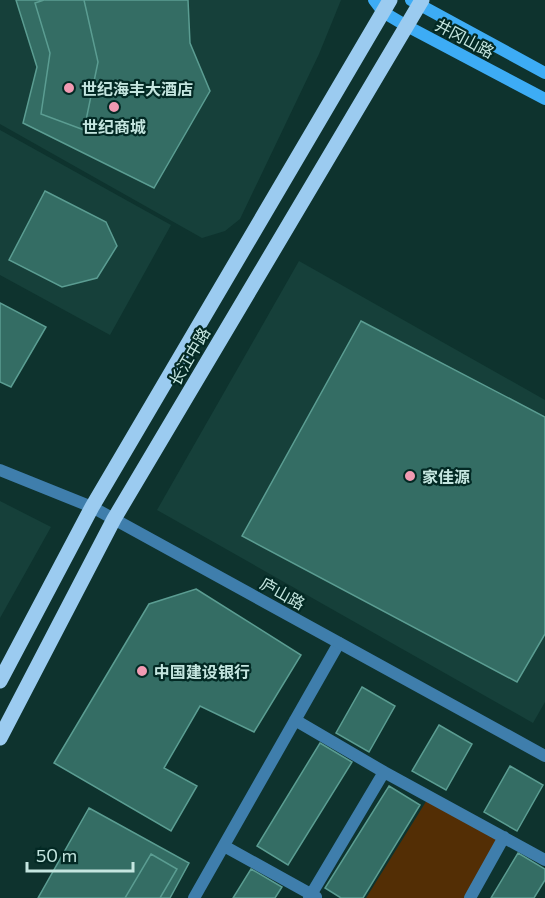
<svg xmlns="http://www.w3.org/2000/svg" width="545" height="898" font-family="Commissioner,'Noto Sans SC',sans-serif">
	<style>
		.built { fill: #16403a }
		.green { fill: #532e05 }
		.building { fill: #346d64; stroke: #5b9d92; stroke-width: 1.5 }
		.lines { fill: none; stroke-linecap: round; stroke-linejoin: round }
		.minor { stroke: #3f7eac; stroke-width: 12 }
		.tertiary { stroke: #3f7eac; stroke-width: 12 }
		.secondary { stroke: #3dacf5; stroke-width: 12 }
		.primary { stroke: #9bcbf0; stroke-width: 15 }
		.poi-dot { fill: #f19ab2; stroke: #032924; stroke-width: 2 }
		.labels { text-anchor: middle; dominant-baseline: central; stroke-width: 4.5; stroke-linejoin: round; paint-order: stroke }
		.street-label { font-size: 16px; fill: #c5e6e0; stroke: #032924 }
		.poi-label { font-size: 16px; font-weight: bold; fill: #c5e6e0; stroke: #032924; text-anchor: start }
	</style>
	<rect width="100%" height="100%" fill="#0e332e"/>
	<path class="built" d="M0 0H341L319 54 240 219 225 231 202 238 0 124Z
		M0 130 171 225 110 335 0 275Z
		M299 261 545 400V702L533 723 157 510Z
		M0 501 51 527 0 618Z"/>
	<path class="green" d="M427 800 499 840 466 898H366Z"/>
	<path class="building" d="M16 0H188L190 43 210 91 154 188 23 123 37 67Z
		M44 0H84L98 62 84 130 41 114 50 53 35 3Z
		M45 191 106 222 117 246 97 278 62 287 9 260Z
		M0 303 46 327 11 387 0 382Z
		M361 321 545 417V634L517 682 242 536Z
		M196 589 301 655 254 732 200 706 164 768 197 786 171 831 54 763 149 604Z
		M362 687 395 706 369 752 336 733Z
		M439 725 472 744 446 790 412 771Z
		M320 743 352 762 288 865 257 846Z
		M510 766 543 785 517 831 484 812Z
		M389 786 420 805 363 898H341L325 888Z
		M89 808 189 863 170 898H38Z
		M518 853 545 869V880L534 898H491Z
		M151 854 177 869 160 898H125Z
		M251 869 282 887 275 898H233Z"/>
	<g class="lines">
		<path class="minor" d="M295 720 384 772 545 860
			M224 846 316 897
			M194 898 339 643
			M309 898 384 772
			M470 898 504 837"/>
		<path class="tertiary" d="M0 470 92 507 545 756"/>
		<path class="secondary" d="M374 0 383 12 405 25 545 99
			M411 0 545 73"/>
		<path class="primary" d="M0 681 92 507 390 0
			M0 738 114 519 422 0"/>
	</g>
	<g class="poi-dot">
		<circle cx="69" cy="88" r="6"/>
		<circle cx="114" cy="107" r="6"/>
		<circle cx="410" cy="476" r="6"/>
		<circle cx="142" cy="671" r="6"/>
	</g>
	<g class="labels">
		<g class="street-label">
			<text transform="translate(465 38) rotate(28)">井冈山路</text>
			<text transform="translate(189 356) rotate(-60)">长江中路</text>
			<text transform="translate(283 593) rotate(29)">庐山路</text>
		</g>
		<g class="poi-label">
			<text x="81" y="88">世纪海丰大酒店</text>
			<text x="114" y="126" text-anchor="middle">世纪商城</text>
			<text x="422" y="476">家佳源</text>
			<text x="154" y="671">中国建设银行</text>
		</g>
	</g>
	<path d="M27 862v9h106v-9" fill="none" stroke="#c5e6e0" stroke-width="3"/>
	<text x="36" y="862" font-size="18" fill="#c5e6e0" stroke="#032924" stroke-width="4.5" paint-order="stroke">50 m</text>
</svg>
